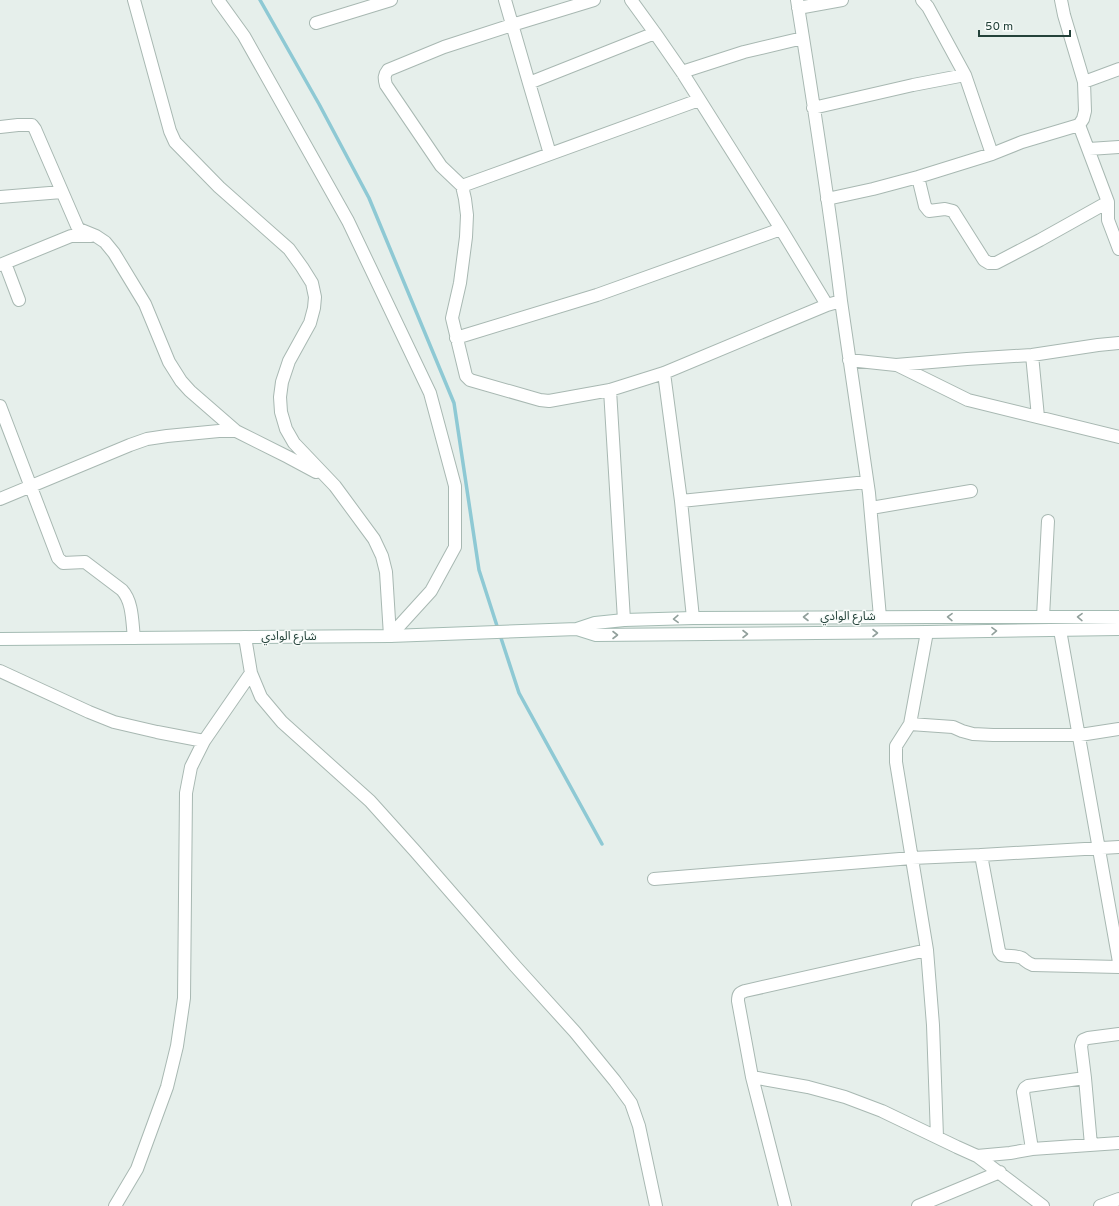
<svg xmlns="http://www.w3.org/2000/svg" width="1119" height="1206" font-family="Overpass,'Noto Sans Arabic',sans-serif">
	<style>
		.lines { fill: none; stroke-linecap: round; stroke-linejoin: round }
		.stream { stroke: #8ec9d4; stroke-width: 3.5 }
		.minor-casing { stroke: #a8b8b2; stroke-width: 14 }
		.secondary-casing { stroke: #a4bbb3; stroke-width: 14 }
		.minor { stroke: #fff; stroke-width: 12 }
		.secondary { stroke: #fff; stroke-width: 12 }
		.oneway { stroke: #92a09c }
		.labels { text-anchor: middle; dominant-baseline: central; stroke-width: 3; stroke-linejoin: round; paint-order: stroke }
		.street-label { font-size: 12px; fill: #24423a; stroke: #f7fbf9 }
	</style>
	<rect width="100%" height="100%" fill="#e6efeb"/>
	<g class="lines">
		<path class="stream" d="M260 0 319 104 369 198 454 403 479 570 498 629
			M500 635 519 693 602 844"/>
		<defs>
			<path id="minor" d="M134 0 170 131 175 142 219 187 289 249 302 267 312 283 315 297 314 308 310 323 289 361 282 382 280 397 281 412 286 429 294 443 335 486 374 539 382 556 386 572 390 636
				M218 0 244 36 348 221 430 393 455 486V547L431 591 390 636
				M505 0 529 83 550 154
				M594 0 512 25 444 47 388 70C384 75 384 78 386 85L441 166 462 186 465 199 467 215 466 237 460 283 452 318 466 376 470 380 540 400 549 401 610 390 664 373 827 305
				M631 0 655 33 682 72 781 229 827 305 841 301 869 493 880 617
				M797 0C813 100 829 200 841 301
				M922 0 928 7 965 75 992 154
				M1061 0 1064 15 1084 82 1085 111 1083 119 1079 125 1108 202V220L1119 249
				M798 8 842 0
				M316 23 391 0
				M682 72 744 52 803 38
				M1084 82 1119 69
				M529 83 655 33
				M813 108 913 85 965 75
				M0 127 18 125H32L35 129 77 226 79 229 96 236 105 242 114 253 145 304 169 362 181 381 190 391 236 431 288 457 316 472
				M1089 149 1119 147
				M918 177 925 206 929 211 945 209 953 211 984 260 989 263H996L1040 240 1108 202
				M462 186 699 100
				M0 197 62 192
				M827 199 873 189 918 177 992 154 1022 142 1079 125
				M5 263 19 300
				M0 265 71 236H91
				M456 338 597 295 781 229
				M1032 355 1038 417
				M849 360 896 365 967 359 1032 355 1098 345 1119 343
				M897 365 968 400 1119 437
				M664 373 681 501 693 618
				M610 390 624 620
				M0 406 58 558 63 563 85 562 122 590C133 602 132 622 134 638
				M0 499 130 445 147 439 167 436 219 431H236
				M681 501 867 482
				M871 508 971 491
				M1043 617 1048 521
				M1060 630 1119 962
				M927 632 910 724 896 746V762L927 950 933 1025 937 1137
				M245 637 251 673 261 697 282 722 370 801 415 851 516 967 575 1032 615 1081 631 1103 639 1126 656 1206
				M0 671 89 712 114 722 157 732 204 741
				M910 724 953 727 962 731 973 734 993 735H1080L1119 729
				M981 855 999 951 1002 955C1008 957 1016 955 1022 958 1026 961 1027 963 1033 965L1119 967
				M654 879 912 858 981 855 1119 847
				M752 1077 808 1087 845 1097 882 1111 957 1147 977 1156 1043 1206
				M1091 1145 1085 1078 1081 1046 1083 1040 1088 1038 1119 1034
				M1032 1149 1023 1092 1025 1088 1028 1086 1085 1078
				M977 1156 1010 1153 1032 1149 1119 1143
				M115 1206 137 1169 167 1087 177 1046 184 998 186 793 191 767 204 741 251 673
				M785 1206 752 1077 738 1001C738 995 739 993 745 991L927 950
				M918 1206 1000 1172
				M1100 1206 1119 1199"/>
			<path id="secondary" d="M577 629 596 635 927 632 1119 629
				M0 639 390 636 577 629 595 623 624 620 693 618 930 617H1119"/>
		</defs>
		<use href="#minor" class="minor-casing"/>
		<use href="#secondary" class="secondary-casing"/>
		<use href="#minor" class="minor"/>
		<use href="#secondary" class="secondary"/>
	</g>
	<defs><path id="oneway-chevron" d="M-2-3.5L2.5 0L-2 3.5" fill="none" stroke-width="1.6" stroke-linecap="round" stroke-linejoin="round"/></defs>
	<g class="oneway">
		<use href="#oneway-chevron" transform="translate(806 617) rotate(180)"/>
		<use href="#oneway-chevron" transform="translate(950 617) rotate(-179)"/>
		<use href="#oneway-chevron" transform="translate(1080 617) rotate(-179)"/>
		<use href="#oneway-chevron" transform="translate(676 619) rotate(178)"/>
		<use href="#oneway-chevron" transform="translate(994 631) rotate(-1)"/>
		<use href="#oneway-chevron" transform="translate(875 633)"/>
		<use href="#oneway-chevron" transform="translate(745 634)"/>
		<use href="#oneway-chevron" transform="translate(615 635)"/>
	</g>
	<g class="labels">
		<g class="street-label">
			<text x="848" y="617">شارع الوادي</text>
			<text x="289" y="637">شارع الوادي</text>
		</g>
	</g>
	<path d="M979 30v6h91v-6" fill="none" stroke="#24423a" stroke-width="2"/>
	<text x="985" y="30" font-size="12" fill="#24423a" stroke="#f7fbf9" stroke-width="3" paint-order="stroke">50 m</text>
</svg>
